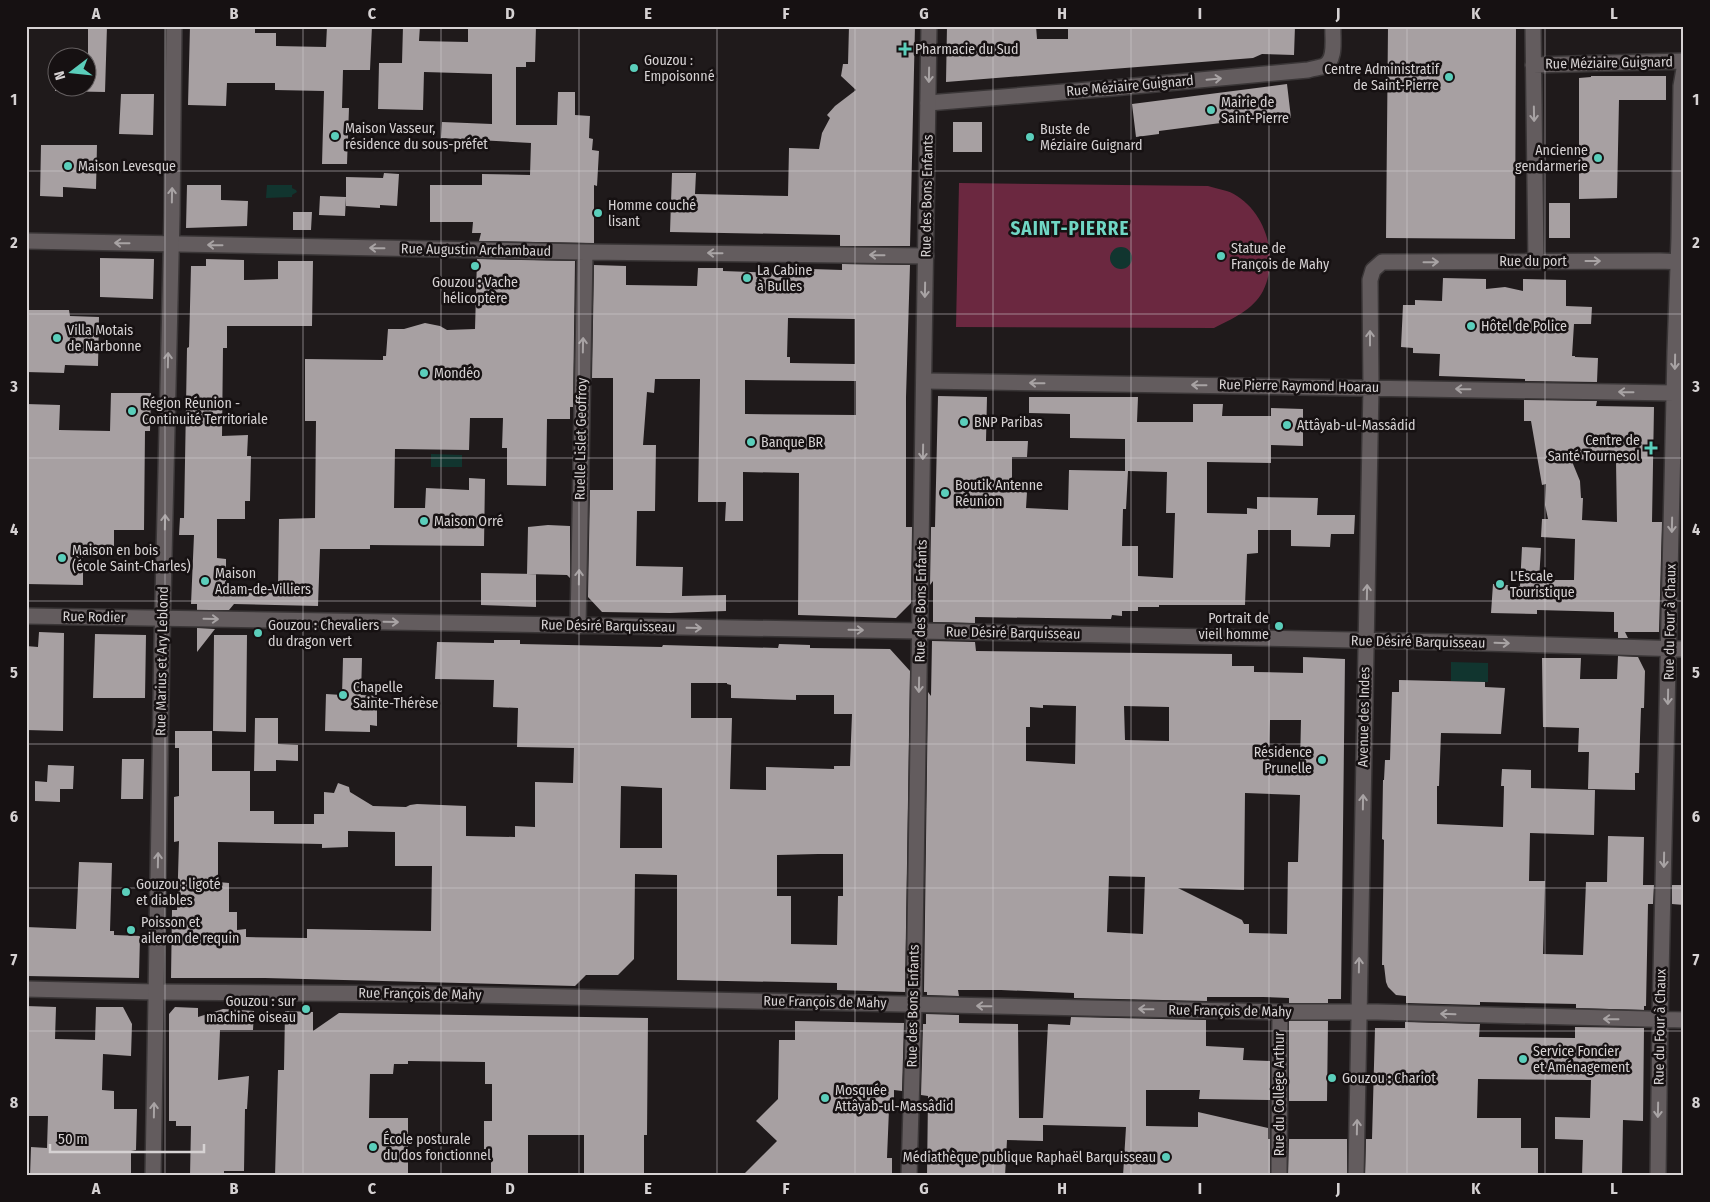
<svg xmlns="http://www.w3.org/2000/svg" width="1710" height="1202" font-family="'Fira Sans Condensed',sans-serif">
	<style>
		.green { fill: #6b2840 }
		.water { fill: #11352f }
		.building { fill: #a7a0a2; fill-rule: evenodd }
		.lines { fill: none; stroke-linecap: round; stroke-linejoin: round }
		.street-casing { stroke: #3a3637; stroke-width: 18 }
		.secondary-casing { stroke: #3a3637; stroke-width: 18 }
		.street { stroke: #635c5e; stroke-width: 15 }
		.secondary { stroke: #635c5e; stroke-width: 15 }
		.oneway { stroke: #a8a3a4 }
		.grid { fill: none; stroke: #d6d2d3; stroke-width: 1; stroke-opacity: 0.55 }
		.poi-dot { fill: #5bcebb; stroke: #161112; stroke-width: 2 }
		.labels { text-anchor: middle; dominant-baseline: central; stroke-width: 5; stroke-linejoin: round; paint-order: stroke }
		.poi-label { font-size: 14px; fill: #d6d2d3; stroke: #161112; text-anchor: start }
		.street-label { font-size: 14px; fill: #d6d2d3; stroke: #161112 }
		.district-label { font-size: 19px; font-weight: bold; letter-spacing: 1px; fill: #70d6c4; stroke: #161112 }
		.neatline { fill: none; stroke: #d6d2d3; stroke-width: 2 }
		.grid-label { font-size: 16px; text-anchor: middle; font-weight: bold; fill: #d6d2d3 }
	</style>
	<rect width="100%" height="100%" fill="#1f1a1b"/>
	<path class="green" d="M959 183 1208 186C1217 189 1229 190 1237 196 1267 215 1279 259 1263 291 1253 310 1232 319 1214 328L956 327Z"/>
	<path class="water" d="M267 185H292V188L296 190 297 192 292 195V197L266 198Z
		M1110 258a11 11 0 1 1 22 0a11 11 0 1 1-22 0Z
		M431 454 462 455V467H431Z
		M1451 662 1488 663V682L1451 681Z"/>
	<path class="building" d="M88 26H107L105 92 55 91V66H58V88H88Z
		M190 26H255V33H276V46L326 47 327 26H372L370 70H343L342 108H349L347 164H322L324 91 275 90V83H227L226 106 188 105Z
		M403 26H420L419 41 468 42V27L536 26 535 62H526V67H516V125H557L558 92H575V115L590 116 589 138 593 139 592 150 599 151 597 186 594 185V243L479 241 481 233H472L473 222H430V185H482V174L530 175 531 143 441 138 442 122 492 124V74L424 72 423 110 378 109 379 63H402Z
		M849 26H915L910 246H840V235L670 232 672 173H696L695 194 788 196 789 148 819 149 822 133 830 118 827 115 835 106 856 90 841 76 843 64H848Z
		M947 26H1036L1037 39H1068V26H1295L1294 55 1262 54 1253 58 946 82Z
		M1388 26H1516L1515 239 1386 238Z
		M1591 76H1666V100H1619L1617 198 1579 199V78L1591 77Z
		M1287 84 1291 118 1268 121 1267 117 1159 131V134L1136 137 1132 104Z
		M121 94H154L153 135 119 134Z
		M953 122H982V152H953Z
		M41 145H97L96 189 63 187V197L40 196Z
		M384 173 399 174 397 206 380 205V208L346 206V177L383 178Z
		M187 185H221V200L248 201 247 226 186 228Z
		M320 196 346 197 345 216 319 215Z
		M1549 203H1570V238H1549Z
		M293 212H312L311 230H293Z
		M100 258 154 259 153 299 100 297Z
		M206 259 244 260V280L278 279V261H313L312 326H227V348H223L222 436 248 435 247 456H251L250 501H245V519H217V558L226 559V588H278L279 519 315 518 316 421H305V359L383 360V356H386L388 329H404L425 323 440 326 447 330 475 329 477 259 575 261 573 407H570V419H547L546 486 507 485V448H502L503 418H470L469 450 395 449 394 508H425L426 488 469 490V478L485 479 484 546 370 545V549H320L318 606 234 604 229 610H197V604H191L194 535H179L180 518H184L187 348 189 347 191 266H206Z
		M842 264 910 265 906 397V527H912L911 603 896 618 798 615 799 473 743 472V521H725L726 502H698L700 379H655L654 393 647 392 643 445H656L655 511H637L636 566 683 567 682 596 726 595V611L670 613 602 612 588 597 590 490H613V378H592L594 265 626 266V285L697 286 698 268H723V271L780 273 781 268 842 270ZM788 318 855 319V364L790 363V357H787ZM745 380 856 381V415L745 414Z
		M1443 278 1486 279V289L1505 287 1523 291V279L1566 280V306L1592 307 1591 324H1574L1572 356H1575V357L1598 358 1597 382 1525 381V379L1439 376 1440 354 1413 353V348L1401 347 1403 305H1415V300L1442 301Z
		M27 310H69L70 316 99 317 98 366 65 365 64 373 26 372Z
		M111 393H151L150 431H145L144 530H114V546L83 545V585L26 584V404L60 405 59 430 110 431Z
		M938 396 987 397 986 441H1028L1027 457H1012V492H1027L1026 508 1068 510 1069 470 1125 471V439L1070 438V414L1029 413V397H1138L1137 422H1193V404H1223L1222 416H1271V408L1303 409V446L1271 445V463L1207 462V513L1247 514V508L1257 509V497L1318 498 1317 515H1355L1354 534H1331L1330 547 1291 546V530H1258V553L1247 554 1245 605H1159V607H1138V611H1122V616L1112 615 1111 619 975 617V623L933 622V581L930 585 931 527H935ZM1128 471 1167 472 1166 513H1175L1173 578 1138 576V546H1122L1123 509H1126Z
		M1524 400 1597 401 1596 406 1654 407 1652 522H1662L1659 632H1625L1628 638H1618V632H1614V612L1537 610V614L1491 613 1493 584 1520 586 1522 547 1541 548 1539 580H1574L1575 539 1541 537 1542 519H1548L1545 505 1546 484 1542 485 1531 421H1524ZM1571 459 1616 461 1617 522 1582 520 1583 498H1581L1580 481Z
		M548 525 570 526V578L567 575 527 574 528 527Z
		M481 573 536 574V607L481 605Z
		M197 628 215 629 197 652Z
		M39 632 64 633 63 731 26 730V646L38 647Z
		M95 634 146 635 145 698H93Z
		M214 635H247L246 732 213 731Z
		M494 640H520V644L662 647 663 645 778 648 779 644 810 645V648L890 649 910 671 905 992 837 990V983L677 980V875L635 874 634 959 618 975H586L575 986 265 978H171L172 910H177L179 841 174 842V797L179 796V748H175V731H212V771H250V811H274V824H314V814H324V792L334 793 338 783 349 787 350 792 373 806 406 807 410 805 417 804 466 806V836L515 837V826L535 827V782L573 783 574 748 517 747 518 708 493 707 494 680 435 679 437 642 494 643ZM691 683H727V684L731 685V698L796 700V695H834V714H852L850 766H834V769L766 767V790L730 789 732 718H691ZM621 786 662 788V848H620ZM348 831 395 832V866H432L431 931 307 929V938L246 937V929L237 930V912H229V883L218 882V842L322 844V848L348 847ZM818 854H843V896H838L837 945 791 944V896H777V855Z
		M932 641 975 642 976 651 1232 654V666H1254V672L1303 673V657L1345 659 1341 999H1328V1003H1289V998L1263 997H1207V1001L1074 998V993L1001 990H958L959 996 927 995V992H924L928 692 931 696ZM1043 705 1076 706 1075 764 1026 761V727H1030V707L1043 708ZM1124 706 1169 707V741L1125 740ZM1270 720H1301L1300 765 1269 769ZM1245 793 1300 795 1298 862H1288L1287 934 1249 933V924H1244L1242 920 1178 888 1244 890ZM1109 876 1145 877 1143 934 1107 932Z
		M1618 656 1638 657 1645 671 1644 708H1641L1640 738 1639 773H1635V790L1588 789 1589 752H1578L1579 728 1543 727 1542 658H1581L1580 679H1617Z
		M343 658H362L361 695 377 696V726L370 725V732L325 731 326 694 342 695Z
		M1399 680 1485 682V687L1505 688 1501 734 1441 733 1439 786H1437V824L1503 827 1504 786H1501L1502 769 1531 770V788L1595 790 1594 835 1530 833 1529 881H1545L1543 954 1583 955 1586 882H1607L1608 836 1644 837 1643 885H1654L1653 904H1648L1646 1006H1644V1010L1576 1008V1004L1480 1002V1005L1406 1003V996L1396 995 1388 987 1386 982 1384 965H1382L1384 840 1382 839 1383 780H1384L1385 760H1390L1392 692H1399Z
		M255 718H278V744L298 745V761L276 760V771H254Z
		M122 759H144L143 799H121Z
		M48 765 74 766 73 789H60V802L35 801V781L47 782Z
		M79 862 112 863 110 931H114V935L140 936 139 978 26 976V927L76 929Z
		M1672 885H1684V905L1672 904Z
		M26 1006 56 1007 55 1039 95 1040 96 1007H123L132 1024 131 1056 103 1054 102 1090 114 1091V1109H137L136 1150 131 1151V1176H30L31 1147 47 1148 48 1116H26Z
		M175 1007 198 1008V1017L223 1009 254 1011 253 1030H220L218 1080 249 1076 247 1109H245L244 1171H224V1176H190L191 1126H176V1121H169V1014Z
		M285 1011 313 1012V1031L339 1013 648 1018 647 1135H644V1176H584V1135H528V1176H491V1149H484V1121H492V1084H485V1062L408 1061V1064H394L393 1074H370L369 1118H408V1176H342V1173L302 1174V1176H275L278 1070H284Z
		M926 1014 959 1015V1023L1018 1024 1019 1118H1043L1048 1024 1070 1025 1071 1017 1206 1020V1046L1244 1048 1243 1060 1270 1061V1100L1199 1099 1200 1090H1146V1126L1198 1127V1112L1268 1128V1139H1270V1176H1123L1126 1127 1043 1125V1141L1007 1140 1005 1176H927L928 1096 921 1095 923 1024H926Z
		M795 1021 904 1023 902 1091 894 1090V1110L889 1109 887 1158H892V1176H742L777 1141 756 1121 778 1099 779 1040H795Z
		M1289 1021H1328L1327 1101H1289Z
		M1405 1022 1480 1024 1479 1037 1575 1038V1027L1644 1028 1643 1121 1623 1120 1622 1176H1582L1583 1140 1555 1139V1117L1590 1118 1591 1080 1478 1079 1477 1118H1521V1148H1538V1176H1365L1366 1139H1372L1375 1028H1405Z
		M1289 1139H1347V1176H1288Z"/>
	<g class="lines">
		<defs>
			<path id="street" d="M1533 26 1536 261
				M1533 65 1684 61
				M928 103 1113 88 1308 70C1313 68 1320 68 1324 66 1337 60 1332 37 1333 26
				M26 241 585 252 926 256
				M924 381 1674 393
				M26 616 920 631 1447 642 1684 649
				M578 626 585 252
				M26 989 156 992 424 994 1280 1012H1377L1684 1020
				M1279 1176 1280 1012
				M1356 1176 1371 387 1370 280 1373 270 1382 262 1660 261 1684 262
				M1658 1176 1660 1020 1675 352 1679 238 1681 86 1684 69"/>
			<path id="secondary" d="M153 1176 162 642 172 215 174 26
				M909 1176 914 1004 929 26"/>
		</defs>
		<use href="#street" class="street-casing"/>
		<use href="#secondary" class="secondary-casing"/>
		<use href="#street" class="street"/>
		<use href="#secondary" class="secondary"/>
	</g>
	<defs><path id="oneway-shaft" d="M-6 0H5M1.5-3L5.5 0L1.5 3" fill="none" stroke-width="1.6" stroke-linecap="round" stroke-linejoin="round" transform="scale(1.25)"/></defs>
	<g class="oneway">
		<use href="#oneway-shaft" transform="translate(929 75) rotate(91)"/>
		<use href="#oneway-shaft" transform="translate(1214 79) rotate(-5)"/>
		<use href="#oneway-shaft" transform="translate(1534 114) rotate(89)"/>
		<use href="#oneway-shaft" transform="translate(172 195) rotate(-89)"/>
		<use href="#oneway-shaft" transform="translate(122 243) rotate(-179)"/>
		<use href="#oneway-shaft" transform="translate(215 245) rotate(-179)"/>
		<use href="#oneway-shaft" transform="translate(377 248) rotate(-179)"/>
		<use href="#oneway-shaft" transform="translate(715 253) rotate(-179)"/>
		<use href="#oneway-shaft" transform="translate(877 255) rotate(-179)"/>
		<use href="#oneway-shaft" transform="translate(1593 261)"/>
		<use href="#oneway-shaft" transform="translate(1431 262) rotate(-1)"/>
		<use href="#oneway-shaft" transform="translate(925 290) rotate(91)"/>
		<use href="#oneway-shaft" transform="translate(1370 338) rotate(-90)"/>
		<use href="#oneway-shaft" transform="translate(583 345) rotate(-89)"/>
		<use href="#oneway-shaft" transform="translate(168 360) rotate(-89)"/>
		<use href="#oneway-shaft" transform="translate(1675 362) rotate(91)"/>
		<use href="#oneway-shaft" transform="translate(1037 383) rotate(-179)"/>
		<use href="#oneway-shaft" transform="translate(1199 385) rotate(-179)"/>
		<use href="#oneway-shaft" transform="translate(1463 389) rotate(-179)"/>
		<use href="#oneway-shaft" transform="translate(1626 392) rotate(-179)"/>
		<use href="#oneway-shaft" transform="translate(923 452) rotate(91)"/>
		<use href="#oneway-shaft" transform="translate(165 522) rotate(-89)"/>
		<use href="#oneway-shaft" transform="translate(1672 525) rotate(91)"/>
		<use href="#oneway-shaft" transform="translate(579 577) rotate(-89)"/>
		<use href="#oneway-shaft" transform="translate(1367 592) rotate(-89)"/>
		<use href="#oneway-shaft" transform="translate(211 619) rotate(1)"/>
		<use href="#oneway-shaft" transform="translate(391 622) rotate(1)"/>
		<use href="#oneway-shaft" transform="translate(694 628) rotate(1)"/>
		<use href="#oneway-shaft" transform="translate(856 630) rotate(1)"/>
		<use href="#oneway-shaft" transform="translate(1502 643) rotate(2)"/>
		<use href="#oneway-shaft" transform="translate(919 685) rotate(91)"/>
		<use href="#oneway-shaft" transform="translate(1668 697) rotate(91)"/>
		<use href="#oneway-shaft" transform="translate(1363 802) rotate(-89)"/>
		<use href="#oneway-shaft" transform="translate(158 860) rotate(-89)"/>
		<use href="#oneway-shaft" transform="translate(1664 860) rotate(91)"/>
		<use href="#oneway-shaft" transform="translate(1359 965) rotate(-89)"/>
		<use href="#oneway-shaft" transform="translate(984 1006) rotate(-179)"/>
		<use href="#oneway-shaft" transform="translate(1146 1009) rotate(-179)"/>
		<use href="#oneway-shaft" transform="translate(1448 1014) rotate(-178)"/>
		<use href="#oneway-shaft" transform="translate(1611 1019) rotate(-179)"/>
		<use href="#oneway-shaft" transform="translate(154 1110) rotate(-89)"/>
		<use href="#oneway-shaft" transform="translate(1658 1110) rotate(91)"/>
		<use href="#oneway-shaft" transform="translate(1357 1127) rotate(-89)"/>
	</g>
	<path class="grid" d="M165 26V1176M303 26V1176M441 26V1176M579 26V1176M717 26V1176M855 26V1176M993 26V1176M1131 26V1176M1269 26V1176M1407 26V1176M1545 26V1176M26 171H1684M26 314H1684M26 458H1684M26 601H1684M26 744H1684M26 888H1684M26 1031H1684"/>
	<g class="poi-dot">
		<path d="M902.5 41.5h5v5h5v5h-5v5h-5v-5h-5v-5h5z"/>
		<circle cx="634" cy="68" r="5"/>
		<circle cx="1449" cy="77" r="5"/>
		<circle cx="1211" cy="110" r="5"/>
		<circle cx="335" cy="136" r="5"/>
		<circle cx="1030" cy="137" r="5"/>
		<circle cx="1598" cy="158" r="5"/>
		<circle cx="68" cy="166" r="5"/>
		<circle cx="598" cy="213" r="5"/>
		<circle cx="1221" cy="256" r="5"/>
		<circle cx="475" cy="266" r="5"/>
		<circle cx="747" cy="278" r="5"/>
		<circle cx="1471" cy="326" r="5"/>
		<circle cx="57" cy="338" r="5"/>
		<circle cx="424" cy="373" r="5"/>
		<circle cx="132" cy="411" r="5"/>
		<circle cx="964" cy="422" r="5"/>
		<circle cx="1287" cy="425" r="5"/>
		<circle cx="751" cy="442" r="5"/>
		<path d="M1648.5 440.5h5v5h5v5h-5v5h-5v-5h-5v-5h5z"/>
		<circle cx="945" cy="493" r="5"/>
		<circle cx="424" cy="521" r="5"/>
		<circle cx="62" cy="558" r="5"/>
		<circle cx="205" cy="581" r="5"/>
		<circle cx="1500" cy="584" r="5"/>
		<circle cx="1279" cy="626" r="5"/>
		<circle cx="258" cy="633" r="5"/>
		<circle cx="343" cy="695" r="5"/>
		<circle cx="1322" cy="760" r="5"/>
		<circle cx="126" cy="892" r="5"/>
		<circle cx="131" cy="930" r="5"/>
		<circle cx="306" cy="1009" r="5"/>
		<circle cx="1523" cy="1059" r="5"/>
		<circle cx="1332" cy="1078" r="5"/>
		<circle cx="825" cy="1098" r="5"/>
		<circle cx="373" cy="1147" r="5"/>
		<circle cx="1166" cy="1157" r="5"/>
	</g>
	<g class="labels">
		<g class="poi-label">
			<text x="915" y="49">Pharmacie du Sud</text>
			<text x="644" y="60">Gouzou :<tspan x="644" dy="16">Empoisonné</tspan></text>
			<text x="1439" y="69" text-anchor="end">Centre Administratif<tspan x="1439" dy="16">de Saint-Pierre</tspan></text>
			<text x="1221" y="102">Mairie de<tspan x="1221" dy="16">Saint-Pierre</tspan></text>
			<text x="345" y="128">Maison Vasseur,<tspan x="345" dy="16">résidence du sous-préfet</tspan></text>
			<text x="1040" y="129">Buste de<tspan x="1040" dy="16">Méziaire Guignard</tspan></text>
			<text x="1588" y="150" text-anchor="end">Ancienne<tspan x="1588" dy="16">gendarmerie</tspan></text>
			<text x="78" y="166">Maison Levesque</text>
			<text x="608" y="205">Homme couché<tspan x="608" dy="16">lisant</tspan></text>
			<text x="1231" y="248">Statue de<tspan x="1231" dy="16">François de Mahy</tspan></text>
			<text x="757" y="270">La Cabine<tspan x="757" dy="16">à Bulles</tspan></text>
			<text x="475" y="282" text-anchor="middle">Gouzou : Vache<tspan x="475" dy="16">hélicoptère</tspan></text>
			<text x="1481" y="326">Hôtel de Police</text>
			<text x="67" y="330">Villa Motais<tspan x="67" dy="16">de Narbonne</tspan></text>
			<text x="434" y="373">Mondéo</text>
			<text x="142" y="403">Région Réunion -<tspan x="142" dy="16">Continuité Territoriale</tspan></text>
			<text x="974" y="422">BNP Paribas</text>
			<text x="1297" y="425">Attâyab-ul-Massâdid</text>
			<text x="1640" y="440" text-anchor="end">Centre de<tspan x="1640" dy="16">Santé Tournesol</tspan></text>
			<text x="761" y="442">Banque BR</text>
			<text x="955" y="485">Boutik Antenne<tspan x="955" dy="16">Réunion</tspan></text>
			<text x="434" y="521">Maison Orré</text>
			<text x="72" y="550">Maison en bois<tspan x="72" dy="16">(école Saint-Charles)</tspan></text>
			<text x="215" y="573">Maison<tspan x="215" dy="16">Adam-de-Villiers</tspan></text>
			<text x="1510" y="576">L'Escale<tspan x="1510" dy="16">Touristique</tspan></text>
			<text x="1269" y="618" text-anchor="end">Portrait de<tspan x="1269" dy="16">vieil homme</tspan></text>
			<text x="268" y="625">Gouzou : Chevaliers<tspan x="268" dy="16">du dragon vert</tspan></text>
			<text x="353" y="687">Chapelle<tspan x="353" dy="16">Sainte-Thérèse</tspan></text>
			<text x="1312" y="752" text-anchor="end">Résidence<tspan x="1312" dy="16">Prunelle</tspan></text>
			<text x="136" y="884">Gouzou : ligoté<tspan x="136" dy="16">et diables</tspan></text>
			<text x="141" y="922">Poisson et<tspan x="141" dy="16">aileron de requin</tspan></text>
			<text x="296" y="1001" text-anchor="end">Gouzou : sur<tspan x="296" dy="16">machine oiseau</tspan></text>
			<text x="1533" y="1051">Service Foncier<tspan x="1533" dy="16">et Aménagement</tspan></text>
			<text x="1342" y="1078">Gouzou : Chariot</text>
			<text x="835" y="1090">Mosquée<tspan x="835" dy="16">Attâyab-ul-Massâdid</tspan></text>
			<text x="383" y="1139">École posturale<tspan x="383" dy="16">du dos fonctionnel</tspan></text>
			<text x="1156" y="1157" text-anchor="end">Médiathèque publique Raphaël Barquisseau</text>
		</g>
		<g class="street-label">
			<text transform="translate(1609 63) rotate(-1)">Rue Méziaire Guignard</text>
			<text transform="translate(1130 86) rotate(-5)">Rue Méziaire Guignard</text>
			<text transform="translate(927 196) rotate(-89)">Rue des Bons Enfants</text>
			<text transform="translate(476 250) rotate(1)">Rue Augustin Archambaud</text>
			<text x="1533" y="261">Rue du port</text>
			<text transform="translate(1299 386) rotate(1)">Rue Pierre Raymond Hoarau</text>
			<text transform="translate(581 439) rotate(-89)">Ruelle Lislet Geoffroy</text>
			<text transform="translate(921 601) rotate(-89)">Rue des Bons Enfants</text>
			<text transform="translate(94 617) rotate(1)">Rue Rodier</text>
			<text transform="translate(1670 622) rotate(-89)">Rue du Four à Chaux</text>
			<text transform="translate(608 626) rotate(1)">Rue Désiré Barquisseau</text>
			<text transform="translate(1013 633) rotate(1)">Rue Désiré Barquisseau</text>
			<text transform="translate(1418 642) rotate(1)">Rue Désiré Barquisseau</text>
			<text transform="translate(162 661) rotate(-89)">Rue Marius et Ary Leblond</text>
			<text transform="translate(1364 717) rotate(-89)">Avenue des Indes</text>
			<text transform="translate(420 994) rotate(1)">Rue François de Mahy</text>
			<text transform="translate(825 1002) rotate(1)">Rue François de Mahy</text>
			<text transform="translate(913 1006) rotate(-89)">Rue des Bons Enfants</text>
			<text transform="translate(1230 1011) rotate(1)">Rue François de Mahy</text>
			<text transform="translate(1660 1027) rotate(-89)">Rue du Four à Chaux</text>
			<text transform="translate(1279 1094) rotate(-90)">Rue du Collège Arthur</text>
		</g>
		<g class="district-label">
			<text x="1070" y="228">SAINT-PIERRE</text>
		</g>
	</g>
	<rect width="1710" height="1202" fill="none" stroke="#161112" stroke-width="55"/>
	<g transform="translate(72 72) rotate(254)"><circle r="24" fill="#161112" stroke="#635e5f"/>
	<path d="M0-4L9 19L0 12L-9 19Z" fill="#5bcebb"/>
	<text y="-8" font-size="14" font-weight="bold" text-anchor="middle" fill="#d6d2d3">N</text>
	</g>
	<path d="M50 1144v8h154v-8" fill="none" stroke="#d6d2d3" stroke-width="2.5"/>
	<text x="58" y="1144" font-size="15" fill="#d6d2d3" stroke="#161112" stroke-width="4" paint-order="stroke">50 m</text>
	<rect x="28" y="28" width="1654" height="1146" class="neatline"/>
	<g class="grid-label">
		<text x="96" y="19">A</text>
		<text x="234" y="19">B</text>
		<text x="372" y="19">C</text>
		<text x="510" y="19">D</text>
		<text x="648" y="19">E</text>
		<text x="786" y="19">F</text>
		<text x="924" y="19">G</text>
		<text x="1062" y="19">H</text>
		<text x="1200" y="19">I</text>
		<text x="1338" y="19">J</text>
		<text x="1476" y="19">K</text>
		<text x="1614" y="19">L</text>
		<text x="14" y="105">1</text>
		<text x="1696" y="105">1</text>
		<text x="14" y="248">2</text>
		<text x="1696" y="248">2</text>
		<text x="14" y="392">3</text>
		<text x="1696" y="392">3</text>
		<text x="14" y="535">4</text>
		<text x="1696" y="535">4</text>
		<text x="14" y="678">5</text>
		<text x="1696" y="678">5</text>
		<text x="14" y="822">6</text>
		<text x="1696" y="822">6</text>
		<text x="14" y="965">7</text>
		<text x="1696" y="965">7</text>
		<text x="14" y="1108">8</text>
		<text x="1696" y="1108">8</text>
		<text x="96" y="1194">A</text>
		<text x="234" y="1194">B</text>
		<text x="372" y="1194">C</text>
		<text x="510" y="1194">D</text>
		<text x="648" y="1194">E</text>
		<text x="786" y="1194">F</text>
		<text x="924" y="1194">G</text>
		<text x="1062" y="1194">H</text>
		<text x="1200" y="1194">I</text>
		<text x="1338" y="1194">J</text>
		<text x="1476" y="1194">K</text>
		<text x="1614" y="1194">L</text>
	</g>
</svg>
